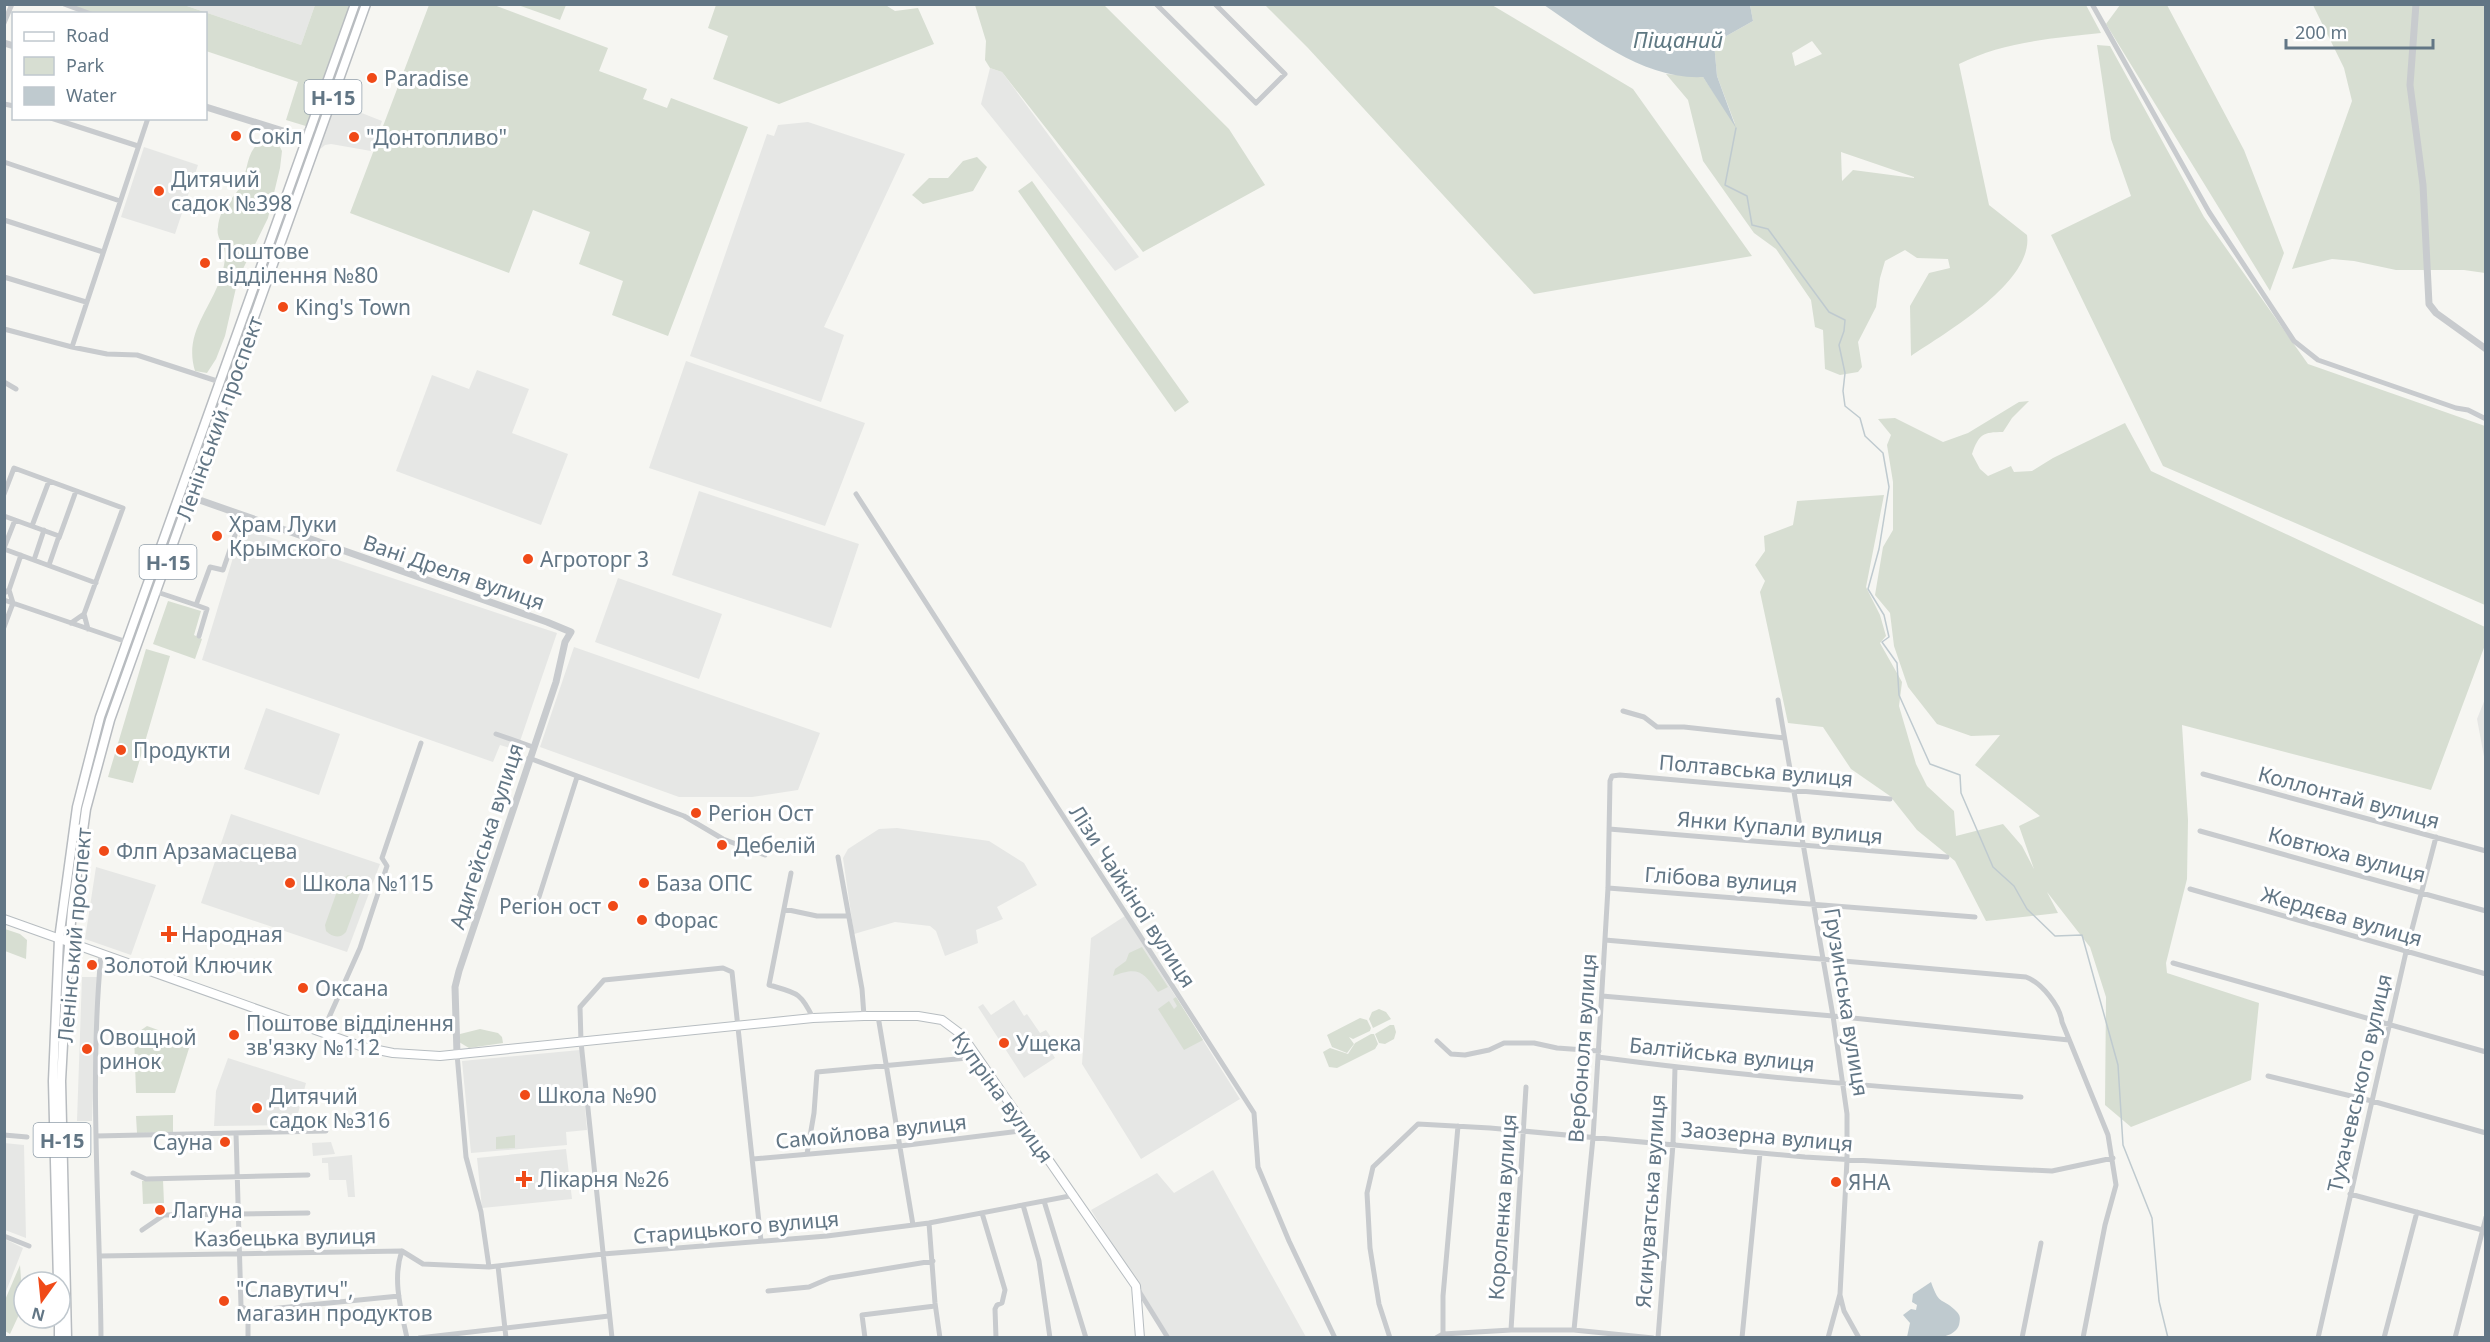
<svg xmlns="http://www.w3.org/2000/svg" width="2490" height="1342" font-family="'Noto Sans',sans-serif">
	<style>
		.built { fill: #e6e7e5 }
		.green { fill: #d7ded2; fill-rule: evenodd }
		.water { fill: #bfcacf }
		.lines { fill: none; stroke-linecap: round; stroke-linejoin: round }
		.stream { stroke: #bfcacf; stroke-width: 1.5 }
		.secondary-casing { stroke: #b7bdc1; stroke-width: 10 }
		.primary-casing { stroke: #b8bcc0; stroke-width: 11 }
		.minor { stroke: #c8cbce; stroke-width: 5 }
		.tertiary { stroke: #c8cbce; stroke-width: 7 }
		.secondary { stroke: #fff; stroke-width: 8 }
		.primary { stroke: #fff; stroke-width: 8 }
		.poi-dot { fill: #f04a18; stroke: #fff; stroke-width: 2 }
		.labels { text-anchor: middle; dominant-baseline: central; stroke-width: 6; stroke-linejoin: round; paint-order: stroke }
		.shield { fill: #fff; stroke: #919faa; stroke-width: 1.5 }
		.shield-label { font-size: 20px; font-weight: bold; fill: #627685 }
		.poi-label { font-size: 21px; fill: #627685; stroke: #fff; text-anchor: start }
		.street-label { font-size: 21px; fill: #627685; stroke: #fff }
		.water-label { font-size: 22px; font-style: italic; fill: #5e7882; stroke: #fff }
	</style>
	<rect width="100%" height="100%" fill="#f6f6f2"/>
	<path class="built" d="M184 5H315L301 45Z
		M990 68 1002 72 1139 257 1115 271 981 104Z
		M339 92 354 110 382 121 371 151 331 144 325 145 318 151Z
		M808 122 905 154 824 327 844 335 821 402 690 356 767 134 774 136 778 125Z
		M144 147 198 165 175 234 121 217Z
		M686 361 865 423 825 526 649 468Z
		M477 370 529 389 512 433 568 454 541 525 396 471 432 375 469 389Z
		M699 491 859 544 831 628 672 575Z
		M242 528 557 633 517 750 500 745 493 762 202 660Z
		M618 578 722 614 699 679 595 642Z
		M574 647 820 733 798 790 752 797H679L540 747Z
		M2485 699V762L2477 719Z
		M266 708 340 734 319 795 244 769Z
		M231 814 380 864 347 952 201 903Z
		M897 828 989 841 1024 863 1037 885 997 907 1003 919 976 930 978 943 945 956 936 931 930 926 895 922 854 934 843 858 848 849 879 829Z
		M96 867 156 885 131 955 85 939Z
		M1125 916 1240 1099 1141 1159 1082 1064 1091 938Z
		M82 977H97L92 1121H77Z
		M1014 1000 1024 1016 1027 1014 1040 1033 1046 1030 1053 1040 1047 1045 1055 1058 1024 1078 978 1007 983 1004 991 1015Z
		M580 1050 587 1130 566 1132 567 1145 471 1153 462 1061Z
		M228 1058 306 1083 295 1125 214 1126 216 1091Z
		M331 1142 335 1154 313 1156 312 1143Z
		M4 1143 24 1145 26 1238 5 1230Z
		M566 1149 572 1199 482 1208 477 1158Z
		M352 1155 355 1197H348L346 1180H329L328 1163H322V1158Z
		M1213 1170 1306 1337H1170L1091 1210 1157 1173 1174 1193Z
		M5 1239 23 1248 5 1294Z"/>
	<path class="green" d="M67 5H184L301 45 315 5H352L309 127 286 120 298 82 206 51V14L94 13Z
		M429 5H494L608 48 599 71 647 89 643 99 667 108 671 98 748 127 668 336 612 315 623 281 579 264 590 232 533 210 509 273 350 213Z
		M518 5H566L560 20Z
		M716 5 884 4 895 11 918 8 934 44 779 104 713 79 728 36 708 28Z
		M975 5H1104L1229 129 1265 185 1143 252 1002 72 990 68 985 60 986 41Z
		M1265 5H1492L1633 89 1752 256 1534 294 1308 48Z
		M1750 5H2086L2101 33C2054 38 2002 42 1959 64L1989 205 2027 235C2034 282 1945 333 1911 356L1910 306 1929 273 1950 268 1948 259 1917 258 1905 250 1885 261 1880 278 1876 307 1858 342 1862 367 1858 372 1840 375 1825 369 1823 330 1815 327 1811 300 1776 249 1754 233 1703 161 1688 100 1666 74 1703 77 1735 124 1717 76 1714 43 1753 21ZM1812 41 1822 54 1795 66 1792 53ZM1841 152 1914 177V178L1853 170 1842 181Z
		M2120 5H2167L2244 150 2284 253 2270 291 2106 24Z
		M2313 5H2485V273L2464 270H2396L2354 261 2332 259 2292 269 2352 101 2344 68Z
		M2097 45 2110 46 2204 217 2308 364 2485 426V605L2163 466 2051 235 2131 196 2111 139Z
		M265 140 279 145 282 151 280 168 268 218 238 279 225 336 216 359 207 373 195 371C184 335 208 312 220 280 223 271 227 257 224 248 221 241 216 235 218 227 220 207 231 202 240 187 247 175 246 159 254 148 257 144 260 142 265 140Z
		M977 157 987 167 973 191 923 204 912 195 929 178H948L963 161Z
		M1032 181 1189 402 1175 412 1018 191Z
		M2029 401 2012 418 2003 432C1983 432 1979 434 1972 454L1980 469 1988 476 2011 466 2014 472 2032 471 2053 458 2125 423 2151 471 2485 627V645L2431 790 2182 725 2188 820 2187 879 2166 963 2167 973 2259 1003 2251 1080 2131 1127 2105 1105 2106 997 2090 947 2047 892 2058 913 1986 921 1955 861 1917 830 1890 796 1851 769 1823 727 1788 723 1760 592 1765 581 1755 565 1765 551 1764 536 1793 525 1797 501 1884 495 1866 587 1880 615 1886 636 1880 643 1902 682 1899 706 1916 764 1927 786 1954 811 1956 836 2003 824 2022 846 2034 869 2019 826 2040 816 1975 765 2000 735 1971 736 1937 724 1908 687 1894 646 1890 613 1875 595 1883 547 1893 530V482L1887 445 1891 435 1878 419 1895 418 1943 442 1968 433 2019 402Z
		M168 601 201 611 194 635 202 639 195 659 153 644Z
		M146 649 170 656 133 783 108 777Z
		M348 875 358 879 362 888 346 932C340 939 332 937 326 931L325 925 341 880Z
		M5 929 20 934 27 940 26 959 5 951Z
		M1142 947 1168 987 1158 992C1143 972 1139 966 1113 976L1115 969 1126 961 1129 953Z
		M1176 997 1203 1040 1184 1050 1158 1009 1169 1001 1174 1009 1177 1006 1173 999Z
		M1379 1009 1386 1012 1391 1019 1373 1028 1369 1019 1372 1012Z
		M1360 1018 1367 1020 1371 1028 1370 1031 1353 1039 1349 1037 1354 1044 1347 1053 1332 1047 1327 1035Z
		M1390 1025H1394L1396 1032 1394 1039 1385 1044 1379 1043 1375 1034Z
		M147 1026 191 1042 175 1093H136L134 1035Z
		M480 1029 498 1033 502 1037 503 1043 469 1048 459 1042 460 1034Z
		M1371 1034H1374L1378 1044 1375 1049 1337 1068 1329 1067 1323 1052 1330 1048 1348 1054 1355 1043Z
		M173 1115V1132L137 1133 136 1116Z
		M515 1135V1148L496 1149V1137Z
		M163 1180 164 1203 143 1204 142 1181Z
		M20 1265 23 1306 10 1334 5 1331V1300Z"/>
	<path class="water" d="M1544 5H1750L1753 21 1714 43 1717 76 1736 128 1703 77C1644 80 1590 36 1544 5Z
		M1931 1282C1940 1308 1942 1296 1957 1312 1961 1316 1960 1320 1959 1325 1953 1342 1922 1338 1907 1337L1910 1323 1903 1315 1911 1309 1916 1310 1917 1305 1912 1302 1913 1294Z"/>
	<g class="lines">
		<path class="stream" d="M1736 128 1725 185 1747 196 1752 225 1768 229 1829 312 1845 320 1844 331 1839 345 1845 373 1843 391 1845 406 1860 418 1865 436 1883 453 1889 487 1879 549 1868 589 1884 615 1889 637 1882 642 1897 663 1899 695 1930 764 1960 775 1961 793 1993 867 2014 886 2027 909 2055 936 2082 935 2118 1065 2123 1145 2152 1218 2159 1301 2168 1338"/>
		<defs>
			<path id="secondary" d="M4 919 363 1047 393 1053 440 1056 813 1018 864 1016H918L942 1020 962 1035 1136 1286 1140 1338"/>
			<path id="primary" d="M58 1282 53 1081 59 939 77 807 100 717 355 4
				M59 1318V1338
				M67 1338 61 1081 67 970 72 910 86 809 110 720 366 4"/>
		</defs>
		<use href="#secondary" class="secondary-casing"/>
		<use href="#primary" class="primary-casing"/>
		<path class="minor" d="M64 4 91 14
			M1156 4 1256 103 1285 74 1215 4
			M2092 4 2209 212 2294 341 2318 360 2456 408 2468 410 2486 419
			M4 23 12 4
			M4 104 14 106
			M51 118 138 146
			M4 162 120 201
			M4 220 103 252
			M4 277 86 302
			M4 329 72 347 107 354 137 355 220 382
			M72 347 148 118
			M4 382 16 389
			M4 494 14 468 123 508 84 614
			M856 494 1254 1113 1258 1167 1289 1241 1335 1338
			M4 516 59 536 49 565
			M32 526 49 481
			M59 538 76 491
			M4 548 15 520
			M4 549 96 583
			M34 560 44 530
			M9 590 21 555
			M157 592 196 605 210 567 223 570 242 515
			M4 593 9 590 13 603 4 627
			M4 600 127 642
			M196 605 207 609 199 636
			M71 623 84 614 88 629
			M1778 700 1833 1016 1847 1114V1160L1840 1294 1828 1338
			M1623 711 1644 717 1657 727H1684L1784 738
			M496 734 533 747
			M529 758 684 816 723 839 765 855
			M2203 774 2486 851
			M1609 829 1947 857
			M2200 831 2486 911
			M838 857 862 989 864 1016
			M791 873 769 985C796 993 800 991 813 1018
			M1608 888 1975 917
			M2190 889 2486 974
			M539 897 577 777
			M784 909 817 916H847
			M1605 940 2026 977C2042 983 2060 1006 2062 1022L2108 1135 2116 1185 2105 1225 2083 1338
			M101 955C89 1082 100 1210 101 1338
			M2173 963 2486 1052
			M1602 996 1833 1016 2069 1040
			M878 1016 913 1225
			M322 1033 360 948 387 866 382 858 421 743
			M1437 1041 1451 1054 1465 1055 1489 1050 1504 1043H1534L1557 1048 1599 1051
			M457 1054 466 1157 481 1212 489 1267
			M1598 1057C1739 1076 1880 1087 2021 1097
			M2268 1076 2372 1101 2486 1133
			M236 1133 241 1306 248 1311V1338
			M4 1135 27 1137
			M96 1136 326 1131
			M807 1154 814 1113 817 1072 978 1057
			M753 1159 900 1146 1028 1130
			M133 1173 146 1179 308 1175
			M2350 1194 2486 1231
			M1044 1201 1086 1338
			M1023 1205 1039 1261 1050 1338
			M982 1213 1005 1290 1002 1303 997 1305 995 1309 996 1338
			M929 1223 935 1303 940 1338
			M142 1230 164 1215 308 1213
			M4 1236 29 1246
			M402 1251C392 1278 401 1310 407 1338
			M100 1256 402 1251 423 1264 489 1267 603 1254 827 1236 929 1223 1075 1195
			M498 1266 506 1338
			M1137 1288 1168 1338
			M768 1291 809 1287 830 1278 933 1261
			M1840 1295 1844 1311 1859 1338
			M248 1311 399 1296
			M1511 1330 1526 1087
			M1574 1330 1593 1138 1598 1057 1608 888 1610 781 1612 776 1620 775 1890 799
			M1443 1334V1296L1458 1126
			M419 1338 609 1316
			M612 1338 581 1042 580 1007 604 980 723 968 732 972 761 1241
			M865 1338 862 1315 935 1306
			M1390 1338 1379 1304 1370 1248 1367 1193 1373 1167 1418 1124 1490 1128 1805 1157 1989 1168 2052 1171 2113 1158
			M1436 1338 1443 1334 1511 1330H1574L1653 1338
			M1658 1338 1673 1144 1675 1067
			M1742 1338 1760 1153
			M2022 1338 2041 1243
			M2318 1338 2406 952 2436 837
			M2384 1338 2417 1212
			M2455 1338 2486 1217"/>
		<path class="tertiary" d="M2416 4 2410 85 2423 185 2429 304 2436 313 2486 349
			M4 43 14 46
			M206 107 296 135 305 133 311 129
			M191 497 547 622 571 632 565 642 556 682 459 971 455 987 457 1054"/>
		<use href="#secondary" class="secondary"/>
		<use href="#primary" class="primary"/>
	</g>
	<g class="poi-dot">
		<circle cx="372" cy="78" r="6"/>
		<circle cx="236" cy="136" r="6"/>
		<circle cx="354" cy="137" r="6"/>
		<circle cx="159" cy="191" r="6"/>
		<circle cx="205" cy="263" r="6"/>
		<circle cx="283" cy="307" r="6"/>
		<circle cx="217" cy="536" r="6"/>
		<circle cx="528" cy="559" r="6"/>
		<circle cx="121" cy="750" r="6"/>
		<circle cx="696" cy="813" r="6"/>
		<circle cx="722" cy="845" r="6"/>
		<circle cx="104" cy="851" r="6"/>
		<circle cx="290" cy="883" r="6"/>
		<circle cx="644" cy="883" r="6"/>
		<circle cx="613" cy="906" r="6"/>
		<circle cx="642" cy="920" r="6"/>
		<path d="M166 925h6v6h6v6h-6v6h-6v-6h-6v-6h6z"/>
		<circle cx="92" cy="965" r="6"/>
		<circle cx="303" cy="988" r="6"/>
		<circle cx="234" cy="1035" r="6"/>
		<circle cx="1004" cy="1043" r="6"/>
		<circle cx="87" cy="1049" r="6"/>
		<circle cx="525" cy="1095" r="6"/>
		<circle cx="257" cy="1108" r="6"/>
		<circle cx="225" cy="1142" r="6"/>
		<path d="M521 1170h6v6h6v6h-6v6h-6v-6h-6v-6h6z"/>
		<circle cx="1836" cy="1182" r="6"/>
		<circle cx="160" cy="1210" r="6"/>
		<circle cx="224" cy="1301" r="6"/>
	</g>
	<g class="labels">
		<g class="shield">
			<rect x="304.5" y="80" width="57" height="34" rx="4.5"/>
			<rect x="139.5" y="545" width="57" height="34" rx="4.5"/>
			<rect x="33.5" y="1123" width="57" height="34" rx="4.5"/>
		</g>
		<g class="shield-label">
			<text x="333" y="97">Н-15</text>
			<text x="168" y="562">Н-15</text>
			<text x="62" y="1140">Н-15</text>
		</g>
		<g class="poi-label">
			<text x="384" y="78">Paradise</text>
			<text x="248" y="136">Сокіл</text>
			<text x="366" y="137">"Донтопливо"</text>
			<text x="171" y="179">Дитячий<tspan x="171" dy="24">садок №398</tspan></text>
			<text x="217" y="251">Поштове<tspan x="217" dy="24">відділення №80</tspan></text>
			<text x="295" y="307">King's Town</text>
			<text x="229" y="524">Храм Луки<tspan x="229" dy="24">Крымского</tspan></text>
			<text x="540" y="559">Агроторг 3</text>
			<text x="133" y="750">Продукти</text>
			<text x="708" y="813">Регіон Ост</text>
			<text x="734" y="845">Дебелій</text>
			<text x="116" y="851">Флп Арзамасцева</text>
			<text x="302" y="883">Школа №115</text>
			<text x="656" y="883">База ОПС</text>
			<text x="601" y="906" text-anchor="end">Регіон ост</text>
			<text x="654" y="920">Форас</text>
			<text x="181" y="934">Народная</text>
			<text x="104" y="965">Золотой Ключик</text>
			<text x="315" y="988">Оксана</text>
			<text x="246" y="1023">Поштове відділення<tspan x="246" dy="24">зв'язку №112</tspan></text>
			<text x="99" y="1037">Овощной<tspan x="99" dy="24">ринок</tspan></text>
			<text x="1016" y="1043">Ущека</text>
			<text x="537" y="1095">Школа №90</text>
			<text x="269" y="1096">Дитячий<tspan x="269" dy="24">садок №316</tspan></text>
			<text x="213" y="1142" text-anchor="end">Сауна</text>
			<text x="538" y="1179">Лікарня №26</text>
			<text x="1848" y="1182">ЯНА</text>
			<text x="172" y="1210">Лагуна</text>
			<text x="236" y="1289">"Славутич",<tspan x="236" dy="24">магазин продуктов</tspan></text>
		</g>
		<g class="street-label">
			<text transform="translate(219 418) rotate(-70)">Ленінський проспект</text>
			<text transform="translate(454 572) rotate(19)">Вані Дреля вулиця</text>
			<text transform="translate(1756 770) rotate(5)">Полтавська вулиця</text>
			<text transform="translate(2349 797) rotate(15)">Коллонтай вулиця</text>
			<text transform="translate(1780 827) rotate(5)">Янки Купали вулиця</text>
			<text transform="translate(486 836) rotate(-72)">Адигейська вулиця</text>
			<text transform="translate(2347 854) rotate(15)">Ковтюха вулиця</text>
			<text transform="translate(1721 879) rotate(4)">Глібова вулиця</text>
			<text transform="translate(1133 896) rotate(57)">Лізи Чайкіної вулиця</text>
			<text transform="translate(2342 916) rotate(16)">Жердєва вулиця</text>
			<text transform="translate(74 935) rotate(-85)">Ленінський проспект</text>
			<text transform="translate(1847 1002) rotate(81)">Грузинська вулиця</text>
			<text transform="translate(1582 1048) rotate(-86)">Вербоноля вулиця</text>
			<text transform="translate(1722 1054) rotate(6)">Балтійська вулиця</text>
			<text transform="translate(2359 1083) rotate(-77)">Тухачевського вулиця</text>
			<text transform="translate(1003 1097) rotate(54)">Купріна вулиця</text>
			<text transform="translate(871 1131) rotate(-6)">Самойлова вулиця</text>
			<text transform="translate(1767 1136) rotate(5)">Заозерна вулиця</text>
			<text transform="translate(1650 1201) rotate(-86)">Ясинуватська вулиця</text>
			<text transform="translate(1502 1207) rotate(-86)">Короленка вулиця</text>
			<text transform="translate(736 1227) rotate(-5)">Старицького вулиця</text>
			<text transform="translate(285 1237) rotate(-1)">Казбецька вулиця</text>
		</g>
		<g class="water-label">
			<text x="1678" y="39">Піщаний</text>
		</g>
	</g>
	<rect width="2490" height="1342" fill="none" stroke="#627685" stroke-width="12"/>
	<rect x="12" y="12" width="195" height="108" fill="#ffffff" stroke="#c0c8ce" stroke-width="1.5"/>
	<rect x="24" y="32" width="30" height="9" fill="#ffffff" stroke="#c0c8ce" stroke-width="1.5"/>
	<text x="66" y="42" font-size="18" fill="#627685">Road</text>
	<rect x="24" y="57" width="30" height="18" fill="#d7ded2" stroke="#c0c8ce" stroke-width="1.5"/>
	<text x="66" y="72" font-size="18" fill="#627685">Park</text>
	<rect x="24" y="87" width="30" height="18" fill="#bfcacf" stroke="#c0c8ce" stroke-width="1.5"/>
	<text x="66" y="102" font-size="18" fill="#627685">Water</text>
	<g transform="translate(42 1300) rotate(195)"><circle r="28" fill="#ffffff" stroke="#c0c8ce" stroke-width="1.5"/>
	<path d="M0-4.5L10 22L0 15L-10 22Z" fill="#f04a18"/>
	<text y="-9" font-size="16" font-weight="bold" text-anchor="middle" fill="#627685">N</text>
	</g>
	<path d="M2286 39v9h147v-9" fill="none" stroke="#627685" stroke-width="3"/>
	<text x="2295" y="39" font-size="18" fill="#627685" stroke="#ffffff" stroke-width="4.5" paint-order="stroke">200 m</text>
</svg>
